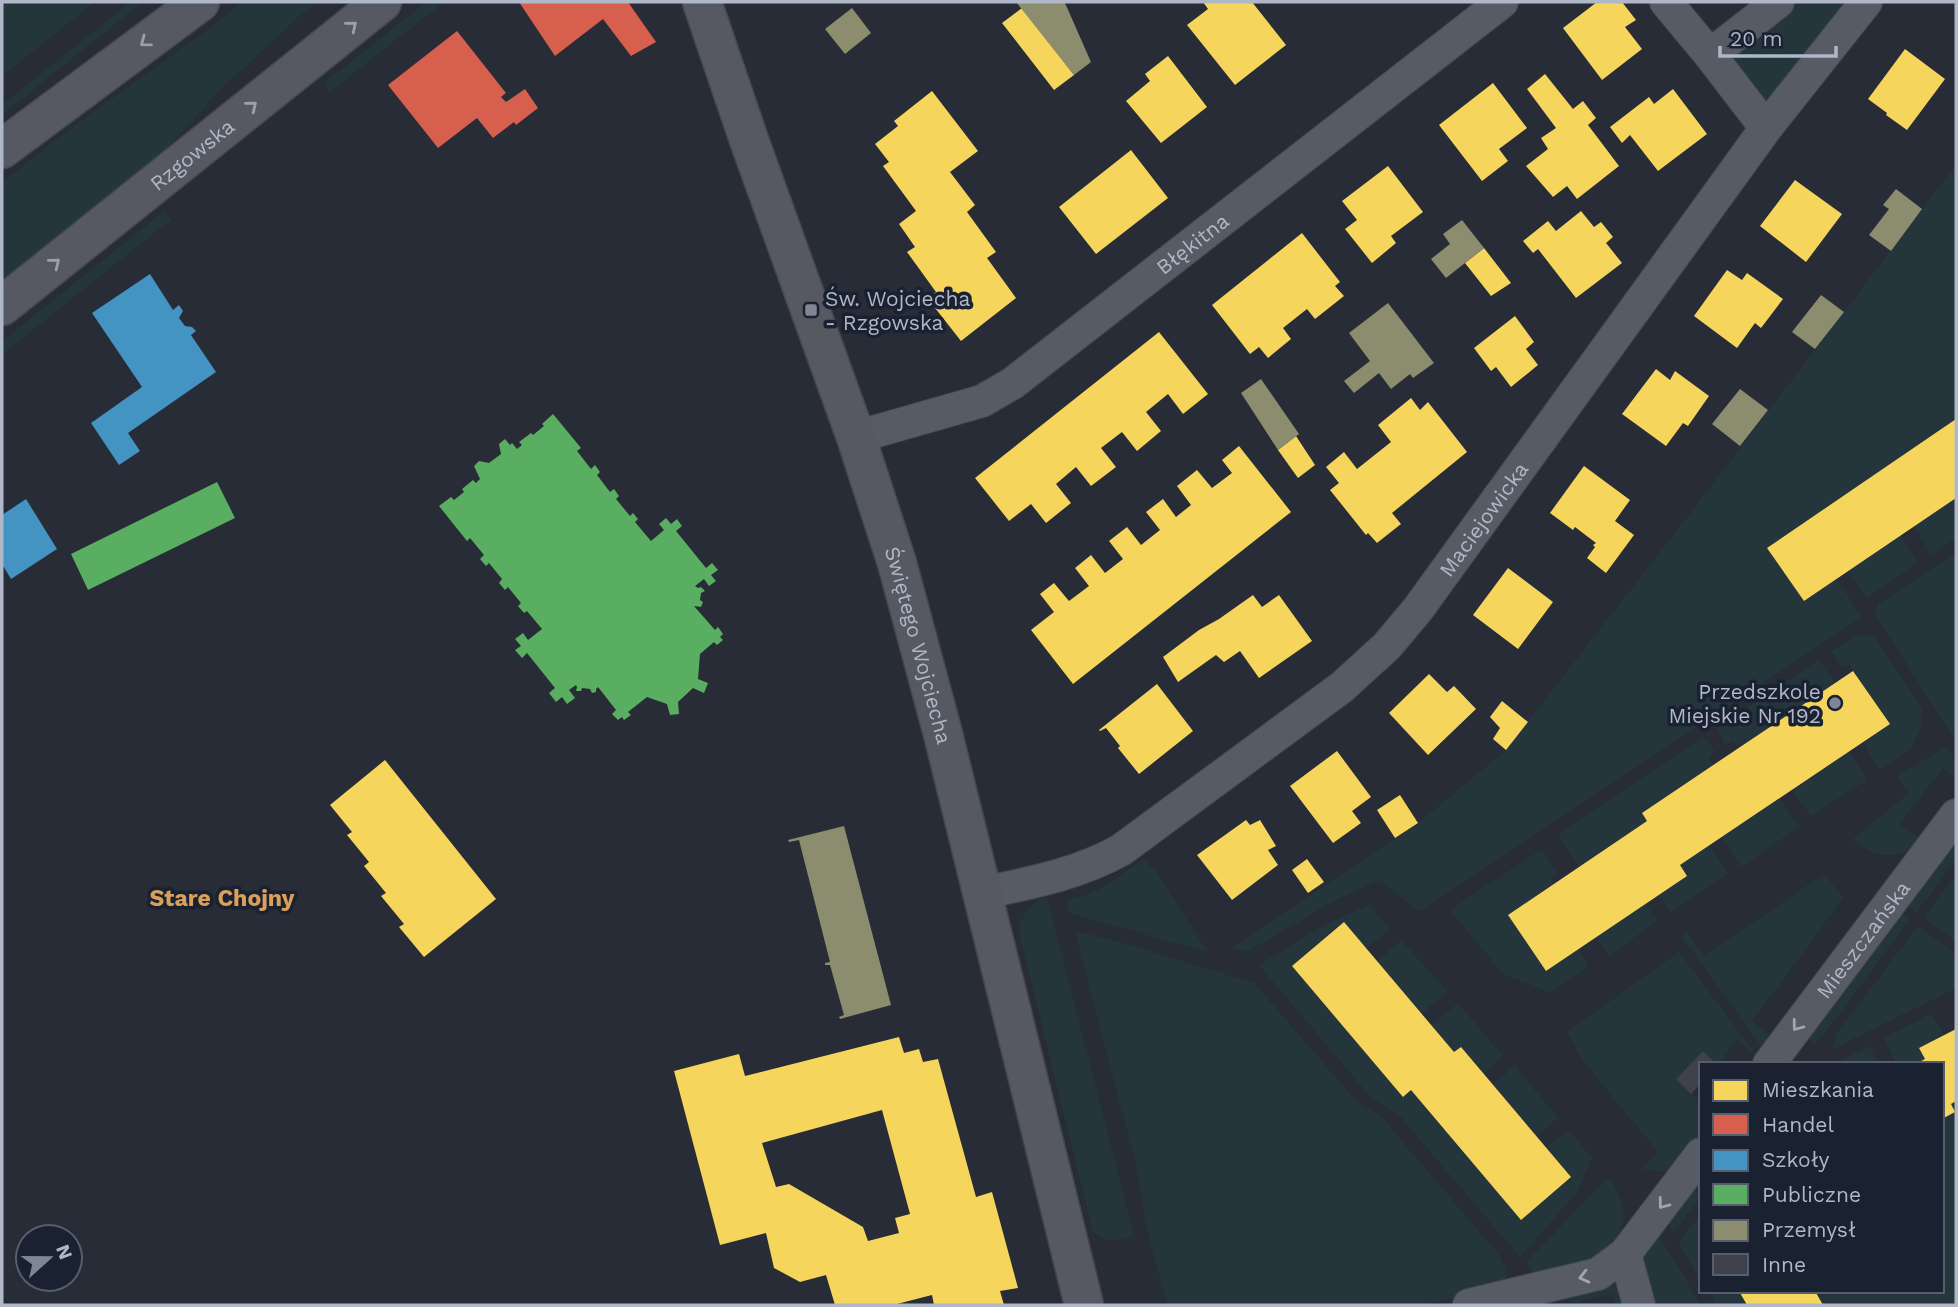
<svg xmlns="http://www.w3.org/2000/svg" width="1958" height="1307" font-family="'Work Sans',sans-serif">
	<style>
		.green { fill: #24363c }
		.homes { fill: #f6d55c; fill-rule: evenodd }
		.shops { fill: #d6604d }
		.schools { fill: #4393c3 }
		.public { fill: #5aae61 }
		.industry { fill: #8c8c6e }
		.building { fill: #3f424c }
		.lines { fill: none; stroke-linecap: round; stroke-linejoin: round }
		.street-casing { stroke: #43474f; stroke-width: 34 }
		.secondary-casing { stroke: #43474f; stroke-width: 41 }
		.street { stroke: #575b64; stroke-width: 32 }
		.secondary { stroke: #565962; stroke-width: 38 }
		.oneway { stroke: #9aa0ae }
		.oneway2 { stroke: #9ea5b4 }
		.poi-dot { fill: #808695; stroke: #1a2131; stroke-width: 2.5 }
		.labels { text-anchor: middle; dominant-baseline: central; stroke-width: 7; stroke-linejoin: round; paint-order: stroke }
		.street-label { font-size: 21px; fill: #b0b7c8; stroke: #1a2131 }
		.poi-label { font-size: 21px; fill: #b0b7c8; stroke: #1a2131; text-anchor: start }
		.neighbourhood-label { font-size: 23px; font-weight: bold; fill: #da9f59; stroke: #1a2131 }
	</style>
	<rect width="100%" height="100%" fill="#272c36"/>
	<path class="green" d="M2 2H95L2 76Z
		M131 2H143L2 115V105Z
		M243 2H318L298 17 219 91 160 156 2 282V182L85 118 202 34Z
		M426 2H444L330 92 324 83Z
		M1796 2H1854L1771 101 1760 98 1728 66 1735 49Z
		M1956 165V419L1768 548 1804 601 1837 579 1862 617 1419 911 1379 880 1330 903 1247 952 1232 948 1418 823 1506 750 1702 498Z
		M164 211 171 220 2 354V341Z
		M1956 498V538L1932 555 1914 527Z
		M1901 535 1918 562 1867 598 1848 571Z
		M1956 553V734L1953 736 1876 617 1877 605Z
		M1861 634 1874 636 1922 709V727L1910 750 1879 770 1863 742 1890 724 1849 664 1842 668 1831 651Z
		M1819 660 1835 683 1738 748 1733 741 1725 745 1717 728Z
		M1704 736 1715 752 1709 757 1713 765 1642 813 1647 821 1579 867 1558 835Z
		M1946 746 1956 762V777L1943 768 1899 825 1923 841C1897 860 1878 860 1852 840L1909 793 1897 777Z
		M1850 751 1867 780 1811 816 1792 790Z
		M1780 798 1799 827 1741 867 1721 837Z
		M1956 833V859L1916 913 1903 903Z
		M1709 845 1728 873 1671 912 1659 895 1687 876 1680 865Z
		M1542 849 1557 872 1551 877 1555 883 1508 915 1546 971 1579 949 1589 966 1548 993 1542 989 1503 974 1450 910Z
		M1143 859 1155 871 1208 952 1069 913 1067 900C1099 894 1117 878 1143 859Z
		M1824 874 1843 897 1813 940 1752 1021 1774 1040 1766 1053 1681 935 1687 932 1704 956Z
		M1956 874V942L1924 918Z
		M1047 897 1134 1236C1115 1241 1109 1244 1093 1232L1019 933C1020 915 1031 903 1047 897Z
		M1646 904 1657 921 1609 956 1596 937Z
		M1369 905 1390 928 1367 949 1343 922 1292 966 1403 1096 1411 1090 1520 1219 1571 1177 1546 1147 1569 1131 1592 1158 1578 1191 1520 1257 1398 1114 1369 1095 1259 965 1326 924Z
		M1900 912 1909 920 1826 1032 1813 1045 1807 1035Z
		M1918 926 1956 954V988L1833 1049 1836 1034Z
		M1075 931 1113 940 1254 983 1358 1103 1379 1114 1495 1250C1504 1262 1508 1270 1506 1285L1424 1305H1167L1148 1233 1137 1169Z
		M1401 940 1448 992 1421 1014 1377 962Z
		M1679 952 1760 1060 1737 1039 1719 1064H1716L1703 1051 1676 1078 1701 1102V1137L1679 1169 1662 1172 1642 1169 1658 1152 1582 1059 1567 1032Z
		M1458 1003 1503 1056 1484 1073 1461 1047 1454 1052 1431 1025Z
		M1931 1014 1944 1035 1919 1048 1925 1059 1915 1064H1896L1884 1038Z
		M1870 1046 1878 1064H1833Z
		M1515 1066 1558 1118 1537 1136 1493 1084Z
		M1956 1101V1305H1823L1815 1291H1942V1119L1955 1112 1951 1104Z
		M1701 1177V1196L1673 1234 1667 1221Z
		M1608 1178 1613 1183 1622 1202V1224L1617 1243 1602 1259 1536 1277 1526 1262Z
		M1701 1213V1278L1699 1279 1679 1243Z
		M1658 1234 1701 1305H1653L1641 1258Z
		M1620 1284 1626 1305H1615L1612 1294 1572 1303 1567 1295Z
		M1709 1291H1739L1747 1305H1717Z"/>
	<path class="homes" d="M1203 2H1252L1286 45 1235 85 1187 25 1208 9Z
		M1597 2H1622L1636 20 1625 27 1642 49 1602 80 1563 28Z
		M1022 8 1074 75 1054 90 1002 23Z
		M1905 49 1945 79 1907 130 1886 115 1887 113 1868 99Z
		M1168 56 1207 107 1161 143 1126 101 1150 81 1145 74Z
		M1545 74 1573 109 1583 101 1596 118 1588 125 1619 166 1577 199 1567 186 1553 197 1526 166 1548 149 1541 138 1556 128 1527 89Z
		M1493 83 1527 128 1499 149 1508 161 1482 181 1439 125Z
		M1673 89 1707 134 1658 171 1630 135 1622 143 1610 127 1649 97 1654 104Z
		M932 91 978 151 950 172 975 205 967 212 996 252 987 258 1016 298 961 341 928 299 936 292 907 252 915 247 899 224 916 211 883 166 889 162 875 144 898 126 894 121Z
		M1131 150 1168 198 1096 254 1059 207Z
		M1388 166 1423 212 1391 236 1396 243 1372 263 1345 229 1357 220 1342 201Z
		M1795 180 1842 214 1806 262 1760 226Z
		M1581 211 1594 227 1601 222 1613 237 1606 243 1622 263 1576 298 1538 249 1533 253 1523 241 1548 221 1556 231Z
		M1302 233 1340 282 1335 286 1344 296 1315 319 1307 309 1283 328 1291 339 1268 358 1259 347 1250 354 1212 305Z
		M1484 248 1511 283 1491 296 1465 263Z
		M1727 270 1742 280 1747 273 1783 299 1761 328 1755 323 1737 348 1694 316Z
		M1515 316 1534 342 1526 349 1538 365 1511 387 1496 367 1491 371 1474 348Z
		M1159 332 1208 394 1183 414 1168 394 1146 412 1161 431 1137 451 1122 432 1101 448 1116 467 1091 486 1076 467 1056 484 1071 503 1046 523 1031 504 1009 521 975 478Z
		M1656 369 1670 380 1675 371 1709 396 1688 426 1683 423 1666 446 1622 414Z
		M1411 398 1420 410 1428 402 1467 452 1392 513 1401 524 1377 543 1368 533 1366 535 1330 490 1339 483 1326 467 1344 452 1357 469 1391 442 1378 425Z
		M1956 419V498L1804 601 1767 548Z
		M1296 436 1315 465 1298 478 1278 450Z
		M1239 446 1291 512 1073 684 1031 630 1054 612 1040 594 1054 583 1069 601 1089 586 1075 568 1091 555 1105 573 1123 559 1109 541 1127 527 1141 545 1160 530 1146 512 1163 499 1176 517 1191 505 1177 486 1197 470 1212 488 1232 473 1222 460Z
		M1584 466 1630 500 1615 521 1634 535 1606 573 1587 558 1595 547 1593 545 1596 543 1575 527 1573 530 1550 513Z
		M1508 568 1553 602 1518 649 1473 615Z
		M1253 595 1262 607 1279 595 1312 641 1259 678 1240 651 1224 662 1216 655 1178 682 1163 657 1199 630 1219 619Z
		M1853 671 1890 724 1680 865 1687 876 1546 971 1508 915 1647 821 1642 813Z
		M1429 674 1447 692 1454 686 1476 709 1428 755 1389 713Z
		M1157 684 1193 731 1139 774 1118 748 1120 746 1106 728 1100 731 1099 730Z
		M1502 701 1528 722 1506 750 1493 739 1500 728 1490 717Z
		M1337 751 1371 797 1352 811 1361 823 1333 843 1290 786Z
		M385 760 496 899 424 957 399 927 404 924 381 896 386 893 364 866 369 862 347 835 352 832 330 805Z
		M1400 795 1418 823 1395 838 1377 810Z
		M1246 820 1250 825 1260 820 1276 846 1268 850 1278 865 1232 900 1197 855Z
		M1307 859 1324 882 1308 893 1292 870Z
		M1344 922 1454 1052 1461 1047 1571 1177 1521 1220 1411 1090 1403 1097 1292 966Z
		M1956 1029V1101L1951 1104 1955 1112 1942 1119V1064H1915L1925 1059 1919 1048Z
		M899 1037 904 1053 919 1049 923 1062 938 1059 976 1197 992 1192 1018 1288 1000 1291 1004 1305H934L932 1295 893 1305H835L826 1275 800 1282 774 1268 766 1233 720 1245 674 1071 739 1054 745 1076ZM882 1110 910 1214 895 1218 899 1233 868 1241 863 1227 789 1184 776 1187 762 1143Z
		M1739 1291H1815L1823 1305H1747Z"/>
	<path class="shops" d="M519 2H628L656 42 631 56 603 19 555 56Z
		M457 31 506 93 501 97 506 102 525 89 538 108 516 125 514 122 493 138 477 118 438 148 388 85Z"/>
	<path class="schools" d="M150 274 173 310 179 305 183 311 179 318 185 326 192 327 196 331 191 335 216 372 128 433 140 451 119 465 91 423 142 387 92 313Z
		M26 499 57 549 11 579 2 564V515Z"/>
	<path class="public" d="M553 414 581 448 577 451 591 469 595 465 600 472 597 475 610 492 614 489 619 496 616 499 630 516 633 513 638 519 635 522 651 541 664 530 659 524 666 518 671 524 677 519 682 526 676 531 706 568 712 563 718 570 711 575 716 581 709 586 704 579 695 586 698 588 701 587 705 591 701 593 700 600 703 602 701 607 694 606 715 630 718 627 723 634 720 637 723 640 717 645 714 642 700 654 698 679 708 683 704 693 693 688 678 702 679 714 670 715 667 704 647 697 628 712 631 715 624 720 622 717 618 720 612 714 616 710 598 687 596 689V692L592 693 590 689 582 688 581 691H576L577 687 576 685 569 690 575 698 567 704 562 697 556 702 549 693 555 688 527 653 522 658 515 650 521 646 515 639 523 633 528 640 542 629 527 611 524 613 518 606 521 603 508 587 505 590 499 583 502 579 489 563 486 566 480 559 484 555 470 538 467 541 439 506 451 497 454 500 464 492 462 489 473 480 476 483 480 479 474 466 479 461 489 463 501 454 499 444 505 439 510 445 512 443 517 449 522 445 519 442 531 433 533 435 544 426 542 424Z
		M217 482 235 518 88 590 71 554Z"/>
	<path class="industry" d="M1016 2H1066L1065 3 1091 62 1074 75Z
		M852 8 871 33 845 54 825 29Z
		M1896 189 1922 209 1891 251 1869 235 1889 209 1883 205Z
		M1462 220 1484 248 1446 278 1431 259 1450 244 1443 234Z
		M1821 295 1844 312 1815 349 1792 332Z
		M1388 303 1434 363 1413 378 1410 374 1391 389 1379 373 1354 393 1344 381 1370 361 1349 333Z
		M1261 379 1299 434 1278 450 1241 393Z
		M1740 389 1768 410 1740 446 1712 424Z
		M844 826 891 1005 840 1019 839 1017 844 1015 830 965H825V963L830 962 799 840 789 842 788 840Z"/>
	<path class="building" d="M1703 1051 1716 1064H1701V1083L1691 1094 1676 1079Z"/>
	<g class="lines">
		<defs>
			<g id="street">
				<path d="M1666 2 1710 55 1766 128"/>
				<path d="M1710 55 1778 2"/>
				<path id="s1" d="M856 437 982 401 1013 383 1502 2"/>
				<path id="s2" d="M983 893C1030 883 1078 874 1121 850L1342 687 1387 646 1418 609 1766 128 1866 2"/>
				<path id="s3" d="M1769 1064 1956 815"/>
				<path d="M1625 1254 1639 1305"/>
				<path d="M1469 1305 1598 1274 1625 1254 1701 1154"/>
			</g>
			<g id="secondary">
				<path id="s4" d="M702 2 749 140 856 437 897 563 943 734 1084 1305"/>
				<path d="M2 149 200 2"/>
				<path id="s5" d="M2 306 382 2"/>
			</g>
		</defs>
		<use href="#street" class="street-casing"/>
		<use href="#secondary" class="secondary-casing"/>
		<use href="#street" class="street"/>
		<use href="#secondary" class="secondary"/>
	</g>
	<defs><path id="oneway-chevron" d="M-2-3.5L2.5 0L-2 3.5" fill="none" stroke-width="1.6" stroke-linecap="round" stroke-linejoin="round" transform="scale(1.75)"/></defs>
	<g class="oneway">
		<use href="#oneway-chevron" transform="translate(352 26) rotate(-39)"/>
		<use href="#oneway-chevron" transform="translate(145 42) rotate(143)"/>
		<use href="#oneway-chevron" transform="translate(252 106) rotate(-39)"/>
		<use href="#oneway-chevron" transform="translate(55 263) rotate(-39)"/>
	</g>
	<g class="oneway2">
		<use href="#oneway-chevron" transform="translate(1797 1026) rotate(127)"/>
		<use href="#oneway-chevron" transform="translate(1663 1204) rotate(127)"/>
		<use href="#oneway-chevron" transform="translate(1584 1277) rotate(166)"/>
	</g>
	<g class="poi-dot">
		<rect x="804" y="303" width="14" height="14" rx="3.5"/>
		<circle cx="1835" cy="703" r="7"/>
	</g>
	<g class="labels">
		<g class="street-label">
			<text stroke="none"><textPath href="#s5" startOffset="243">Rzgowska</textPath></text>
			<text stroke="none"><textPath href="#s1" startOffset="394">Błękitna</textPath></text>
			<text stroke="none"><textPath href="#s2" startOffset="640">Maciejowicka</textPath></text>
			<text stroke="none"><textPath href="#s4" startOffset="679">Świętego Wojciecha</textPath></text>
			<text stroke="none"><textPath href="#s3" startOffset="156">Mieszczańska</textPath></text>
		</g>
		<g class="poi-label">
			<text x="825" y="298">Św. Wojciecha<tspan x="825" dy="24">- Rzgowska</tspan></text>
			<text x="1821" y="691" text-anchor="end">Przedszkole<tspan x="1821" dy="24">Miejskie Nr 192</tspan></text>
		</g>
		<g class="neighbourhood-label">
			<text x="222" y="898">Stare Chojny</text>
		</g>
	</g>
	<rect width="1958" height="1307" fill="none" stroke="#b0b7c8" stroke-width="7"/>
	<rect x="1699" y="1062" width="245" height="231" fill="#1a2131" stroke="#565d6d" stroke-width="2"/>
	<rect x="1713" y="1080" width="35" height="21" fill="#f6d55c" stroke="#565d6d" stroke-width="2"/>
	<text x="1762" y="1097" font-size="21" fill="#b0b7c8">Mieszkania</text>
	<rect x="1713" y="1114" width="35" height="21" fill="#d6604d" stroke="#565d6d" stroke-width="2"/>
	<text x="1762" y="1132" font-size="21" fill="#b0b7c8">Handel</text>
	<rect x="1713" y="1150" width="35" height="21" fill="#4393c3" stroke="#565d6d" stroke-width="2"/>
	<text x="1762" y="1167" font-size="21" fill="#b0b7c8">Szkoły</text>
	<rect x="1713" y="1184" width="35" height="21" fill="#5aae61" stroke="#565d6d" stroke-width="2"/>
	<text x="1762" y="1202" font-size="21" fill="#b0b7c8">Publiczne</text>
	<rect x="1713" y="1220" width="35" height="21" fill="#8c8c6e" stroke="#565d6d" stroke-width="2"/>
	<text x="1762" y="1237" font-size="21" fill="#b0b7c8">Przemysł</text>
	<rect x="1713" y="1254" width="35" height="21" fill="#3f424c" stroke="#565d6d" stroke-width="2"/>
	<text x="1762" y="1272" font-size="21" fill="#b0b7c8">Inne</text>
	<g transform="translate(49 1258) rotate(69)"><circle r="33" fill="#1a2131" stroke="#565d6d" stroke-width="2"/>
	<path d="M0-5L12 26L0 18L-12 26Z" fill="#808695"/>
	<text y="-10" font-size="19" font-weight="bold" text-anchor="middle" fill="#b0b7c8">N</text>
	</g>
	<path d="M1720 46v10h116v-10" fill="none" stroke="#b0b7c8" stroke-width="3.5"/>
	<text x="1730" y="46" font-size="21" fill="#b0b7c8" stroke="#1a2131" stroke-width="5" paint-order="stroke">20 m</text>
</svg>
